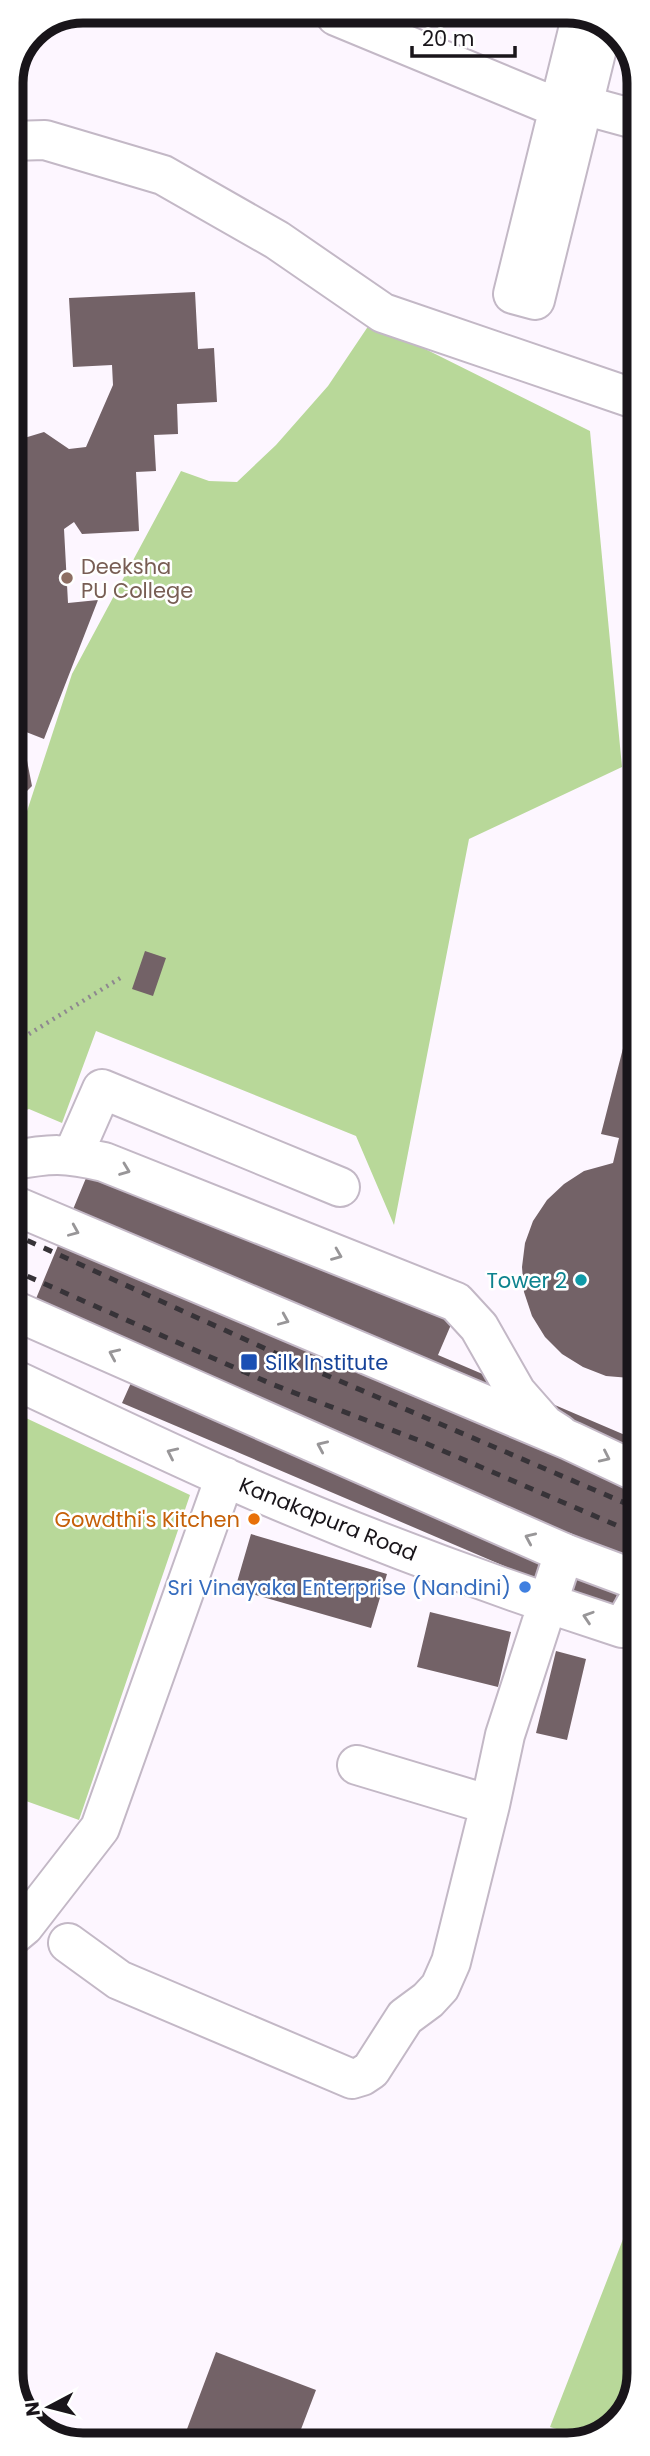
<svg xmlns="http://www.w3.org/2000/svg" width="650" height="2456" font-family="Poppins,sans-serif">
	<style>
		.green { fill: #b8d899 }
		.building { fill: #736267 }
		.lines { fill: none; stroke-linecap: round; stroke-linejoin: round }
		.minor-casing { stroke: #c3b8c6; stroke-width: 42 }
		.highway-casing { stroke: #c3b8c6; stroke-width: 42 }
		.path { stroke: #8e888f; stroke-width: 4.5; stroke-dasharray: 2 5; stroke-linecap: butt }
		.minor { stroke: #fff; stroke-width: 38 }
		.highway { stroke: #fff; stroke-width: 38 }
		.rail { stroke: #373338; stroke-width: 5; stroke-dasharray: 9 9; stroke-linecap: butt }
		.oneway { stroke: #989698 }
		.education-dot { fill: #8d6e63; stroke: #fff; stroke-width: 2.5 }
		.culture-dot { fill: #0f9aa8; stroke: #fff; stroke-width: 2.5 }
		.transit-dot { fill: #1a4fb4; stroke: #fff; stroke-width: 2.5 }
		.food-dot { fill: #e8710a; stroke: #fff; stroke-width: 2.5 }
		.shop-dot { fill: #3f7fe0; stroke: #fff; stroke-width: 2.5 }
		.labels { text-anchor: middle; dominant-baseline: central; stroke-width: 5; stroke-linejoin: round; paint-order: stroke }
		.education-label { font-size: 21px; fill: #785e54; stroke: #fff; text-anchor: start }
		.culture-label { font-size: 21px; fill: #0d838f; stroke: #fff; text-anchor: end }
		.transit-label { font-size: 21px; fill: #164399; stroke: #fff; text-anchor: start }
		.food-label { font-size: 21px; fill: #c56008; stroke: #fff; text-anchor: end }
		.street-label { font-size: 21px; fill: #19151a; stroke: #fff }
		.shop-label { font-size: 21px; fill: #366cbe; stroke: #fff; text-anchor: end }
		.rim { fill: none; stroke: #19151a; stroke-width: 9 }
	</style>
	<rect width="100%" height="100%" fill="#fdf6ff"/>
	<path class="green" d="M371 322 590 431 622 767 469 839 394 1225 356 1136 96 1031 62 1123 29 1109 11 1115V860L72 674 181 471 209 481 237 482 276 445 328 386Z
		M11 1411 190 1495 79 1820 12 1796Z
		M639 2198V2373L622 2420 590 2439 550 2427Z"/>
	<path class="building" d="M195 292 198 349 214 348 217 402 177 404 178 434 154 435 156 471 136 472 139 531 82 534 74 522 64 529 68 603 98 600 44 739 21 730 32 786 11 807V494H23L21 439 44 432 69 449 86 447 113 385 112 365 73 367 69 298Z
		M145 951 166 958 153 996 132 989Z
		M638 990 639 1377 630 1378 606 1376 583 1367 562 1354 545 1337 532 1316 524 1292 522 1267 525 1243 533 1221 547 1200 564 1184 584 1171 613 1163 619 1138 601 1134Z
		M91 1166 453 1320 438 1355 639 1441V1569L630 1565 610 1611 122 1403 139 1365 28 1318Z
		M251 1534 387 1574 371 1628 235 1589Z
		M430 1612 511 1632 498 1687 417 1667Z
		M556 1651 586 1659 567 1740 536 1733Z
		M638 1728H639V1766L630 1763Z
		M216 2352 316 2390 295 2445H181Z"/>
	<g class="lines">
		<defs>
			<path id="minor" d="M582 14 513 294 535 300 603 24
				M336 16 580 117
				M583 105 638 120
				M11 141 45 140 163 175 277 240 383 313 638 400
				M73 1155 102 1089 340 1187
				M11 1161C51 1153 65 1153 104 1162L456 1302 479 1327 516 1392 545 1425 559 1434
				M11 1378C82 1411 152 1445 224 1477 353 1534 487 1584 622 1628L639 1599
				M357 1765 490 1805
				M12 1936 24 1926 100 1828 225 1477
				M68 1943 119 1980 352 2079 362 2076 371 2070 405 2017 428 2000 440 1987 451 1962 490 1805 505 1735 564 1553"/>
			<path id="highway" d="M11 1204 571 1441 639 1473
				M11 1309 564 1553 639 1581"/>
		</defs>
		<use href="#minor" class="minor-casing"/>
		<use href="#highway" class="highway-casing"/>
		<path class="path" d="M11 1045 122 977"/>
		<use href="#minor" class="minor"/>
		<use href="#highway" class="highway"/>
		<path class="rail" d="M11 1233 286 1358 639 1509
			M11 1269 274 1385 418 1440 639 1535"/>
	</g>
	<defs><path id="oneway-chevron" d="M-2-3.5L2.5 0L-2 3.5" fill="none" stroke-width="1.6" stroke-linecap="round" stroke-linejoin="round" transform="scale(1.75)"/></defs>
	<g class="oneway">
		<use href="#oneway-chevron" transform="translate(125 1170) rotate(21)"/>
		<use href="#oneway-chevron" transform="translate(74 1231) rotate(23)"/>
		<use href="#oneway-chevron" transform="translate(337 1255) rotate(22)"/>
		<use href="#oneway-chevron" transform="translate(284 1320) rotate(23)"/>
		<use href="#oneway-chevron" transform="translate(114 1354) rotate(-156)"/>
		<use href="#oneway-chevron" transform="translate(322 1446) rotate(-156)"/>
		<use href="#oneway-chevron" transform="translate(172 1453) rotate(-155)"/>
		<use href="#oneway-chevron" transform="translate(605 1457) rotate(25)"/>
		<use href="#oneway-chevron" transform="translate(530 1538) rotate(-156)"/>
		<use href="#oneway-chevron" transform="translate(588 1617) rotate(-162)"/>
	</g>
	<circle class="education-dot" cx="67" cy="578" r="7"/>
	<circle class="culture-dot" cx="581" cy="1280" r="7"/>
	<rect class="transit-dot" x="240" y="1353" width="18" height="18" rx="3.5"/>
	<circle class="food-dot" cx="254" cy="1519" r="7"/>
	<circle class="shop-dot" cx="525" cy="1587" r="7"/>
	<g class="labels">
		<g class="education-label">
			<text x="81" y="566">Deeksha<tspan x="81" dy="24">PU College</tspan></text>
		</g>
		<g class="culture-label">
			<text x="567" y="1280">Tower 2</text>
		</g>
		<g class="transit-label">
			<text x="265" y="1362">Silk Institute</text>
		</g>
		<g class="food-label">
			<text x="240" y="1519">Gowdthi's Kitchen</text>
		</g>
		<g class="street-label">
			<text transform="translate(328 1519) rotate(22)">Kanakapura Road</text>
		</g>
		<g class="shop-label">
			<text x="511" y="1587">Sri Vinayaka Enterprise (Nandini)</text>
		</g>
	</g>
	<path d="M0 0H650V2456H0ZM83 23H567A60 60 0 0 1 627 83V2373A60 60 0 0 1 567 2433H83A60 60 0 0 1 23 2373V83A60 60 0 0 1 83 23Z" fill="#fff" fill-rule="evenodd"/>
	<path class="rim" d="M83 23H567A60 60 0 0 1 627 83V2373A60 60 0 0 1 567 2433H83A60 60 0 0 1 23 2373V83A60 60 0 0 1 83 23Z"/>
	<g transform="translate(49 2407) rotate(263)" stroke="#ffffff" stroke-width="5" paint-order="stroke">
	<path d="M0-5L12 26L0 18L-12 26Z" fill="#19151a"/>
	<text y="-10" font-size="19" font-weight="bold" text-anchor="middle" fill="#19151a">N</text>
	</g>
	<path d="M412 46v10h103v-10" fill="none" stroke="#19151a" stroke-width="3.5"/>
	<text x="422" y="46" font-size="21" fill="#19151a" stroke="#ffffff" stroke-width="5" paint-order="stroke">20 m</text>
</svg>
